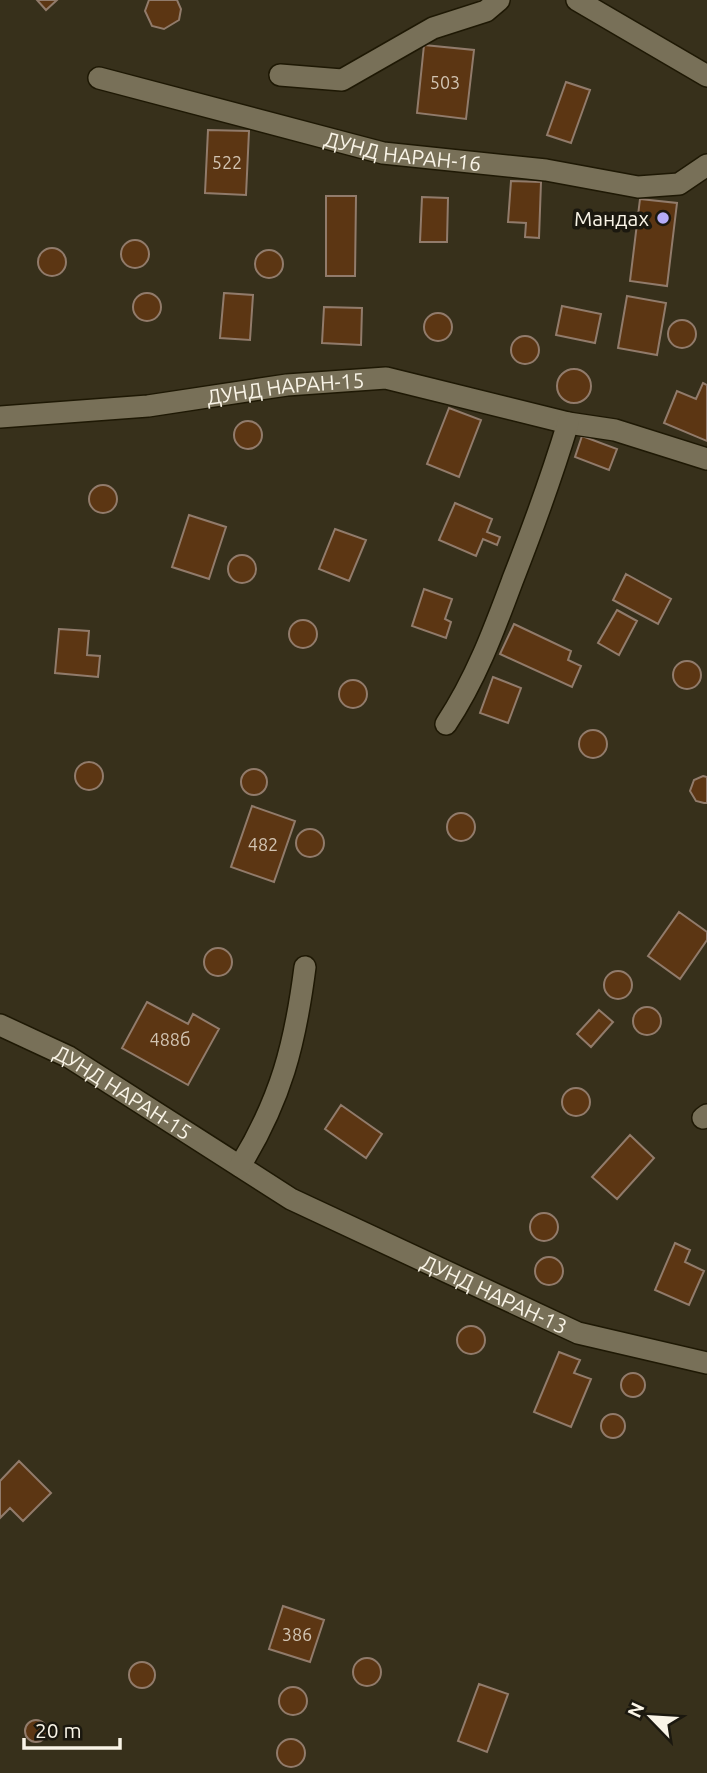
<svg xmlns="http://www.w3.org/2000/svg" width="707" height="1773" font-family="Ubuntu,sans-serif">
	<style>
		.building { fill: #5c3613; stroke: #917b6b; stroke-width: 2 }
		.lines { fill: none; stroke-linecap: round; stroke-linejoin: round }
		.minor-casing { stroke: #1e1804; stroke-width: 24 }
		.minor { stroke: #787058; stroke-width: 21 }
		.poi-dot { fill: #b5acf8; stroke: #1b180f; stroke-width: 2.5 }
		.labels { text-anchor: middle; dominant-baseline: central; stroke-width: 7; stroke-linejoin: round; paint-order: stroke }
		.number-label { font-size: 18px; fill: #d2c4b2 }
		.street-label { font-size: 21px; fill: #f9f4e7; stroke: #1b180f }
		.poi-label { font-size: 21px; fill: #f9f4e7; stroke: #1b180f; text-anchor: end }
	</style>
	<rect width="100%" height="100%" fill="#37301b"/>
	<path class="building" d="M37 0H57L46 10Z
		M149 0H177L181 9 179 20 164 29 152 26 145 11Z
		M424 45 474 50 466 119 417 113Z
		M566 82 590 90 571 143 547 135Z
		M208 130 249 131 246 195 205 193Z
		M511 181 541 182 539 238 525 237 526 223 508 222Z
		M326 196H356L355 276H326Z
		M422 197 448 198 447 242H420Z
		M640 199 677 203 667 286 630 281Z
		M121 254a14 14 0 1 1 28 0a14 14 0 1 1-28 0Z
		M38 262a14 14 0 1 1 28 0a14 14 0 1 1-28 0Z
		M255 264a14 14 0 1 1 28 0a14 14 0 1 1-28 0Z
		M224 293 253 295 250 340 220 338Z
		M133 307a14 14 0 1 1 28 0a14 14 0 1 1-28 0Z
		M627 296 666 303 657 355 618 348Z
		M562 306 601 314 595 343 556 335Z
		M324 307 362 308 361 345 322 343Z
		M424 327a14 14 0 1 1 28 0a14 14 0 1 1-28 0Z
		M668 334a14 14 0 1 1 28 0a14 14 0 1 1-28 0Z
		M511 350a14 14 0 1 1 28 0a14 14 0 1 1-28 0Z
		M557 386a17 17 0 1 1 34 0a17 17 0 1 1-34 0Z
		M703 383 707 385V441L664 423 677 391 696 399Z
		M449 408 481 420 459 477 427 464Z
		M234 435a14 14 0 1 1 28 0a14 14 0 1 1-28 0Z
		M582 436 617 449 609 470 575 457Z
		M89 499a14 14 0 1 1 28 0a14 14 0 1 1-28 0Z
		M455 503 492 519 487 532 500 537 497 545 483 539 476 556 439 540Z
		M189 515 226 527 209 579 172 567Z
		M335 529 366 540 349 581 319 569Z
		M228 569a14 14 0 1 1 28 0a14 14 0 1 1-28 0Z
		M626 574 671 599 658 624 613 600Z
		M424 589 452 599 445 619 451 622 446 638 412 626Z
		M617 610 637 621 619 655 598 643Z
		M289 634a14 14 0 1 1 28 0a14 14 0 1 1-28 0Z
		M514 624 571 651 568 660 581 666 572 687 500 654Z
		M59 629 89 631 87 655 100 656 98 677 55 673Z
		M673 675a14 14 0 1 1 28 0a14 14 0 1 1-28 0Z
		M493 677 521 688 508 723 480 713Z
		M339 694a14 14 0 1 1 28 0a14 14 0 1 1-28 0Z
		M579 744a14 14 0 1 1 28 0a14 14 0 1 1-28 0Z
		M75 776a14 14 0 1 1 28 0a14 14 0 1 1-28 0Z
		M241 782a13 13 0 1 1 26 0a13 13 0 1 1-26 0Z
		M703 776 707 777V803H704L696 801 690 791 694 780Z
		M252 806 295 821 274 882 231 867Z
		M447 827a14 14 0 1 1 28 0a14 14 0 1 1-28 0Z
		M296 843a14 14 0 1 1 28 0a14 14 0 1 1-28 0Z
		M679 912 707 932V940L680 979 648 956Z
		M204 962a14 14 0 1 1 28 0a14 14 0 1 1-28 0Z
		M604 985a14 14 0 1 1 28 0a14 14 0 1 1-28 0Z
		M147 1002 188 1024 193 1014 219 1029 188 1085 122 1048Z
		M633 1021a14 14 0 1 1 28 0a14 14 0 1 1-28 0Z
		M599 1010 613 1022 591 1047 577 1034Z
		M562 1102a14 14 0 1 1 28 0a14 14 0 1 1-28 0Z
		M341 1105 382 1134 366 1158 325 1129Z
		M630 1135 654 1158 617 1199 592 1177Z
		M530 1227a14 14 0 1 1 28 0a14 14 0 1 1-28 0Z
		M675 1243 690 1250 685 1262 704 1271 689 1305 655 1290Z
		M535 1271a14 14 0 1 1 28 0a14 14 0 1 1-28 0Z
		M457 1340a14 14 0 1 1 28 0a14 14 0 1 1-28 0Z
		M559 1352 580 1360 574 1373 591 1379 571 1427 534 1412Z
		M621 1385a12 12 0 1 1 24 0a12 12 0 1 1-24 0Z
		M601 1426a12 12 0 1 1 24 0a12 12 0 1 1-24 0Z
		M19 1461 51 1493 23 1521 10 1508 0 1518V1481Z
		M283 1606 324 1620 310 1662 269 1649Z
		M353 1672a14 14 0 1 1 28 0a14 14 0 1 1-28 0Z
		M129 1675a13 13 0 1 1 26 0a13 13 0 1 1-26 0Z
		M479 1684 508 1694 487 1752 458 1741Z
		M279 1701a14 14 0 1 1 28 0a14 14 0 1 1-28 0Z
		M25 1731a11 11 0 1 1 22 0a11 11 0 1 1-22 0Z
		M277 1753a14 14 0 1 1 28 0a14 14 0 1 1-28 0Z"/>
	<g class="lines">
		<defs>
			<g id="minor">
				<path d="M577 0 707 76"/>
				<path d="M280 75 342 80 433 28 486 11 499 0"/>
				<path id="s1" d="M99 78 383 153 546 170 638 187 679 184 707 165"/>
				<path id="s2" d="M0 417 148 406 287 385 386 378 568 423 615 430 707 459"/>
				<path d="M446 724C476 679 494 630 513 579 533 528 552 476 568 423"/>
				<path id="s3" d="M0 1025 69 1057 291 1199 578 1333 707 1363"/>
				<path d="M703 1118 707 1115"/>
				<path d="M240 1166C281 1099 295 1045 305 967"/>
			</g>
		</defs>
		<use href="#minor" class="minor-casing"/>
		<use href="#minor" class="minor"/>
	</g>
	<circle class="poi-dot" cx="663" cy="218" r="7"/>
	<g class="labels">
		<g class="number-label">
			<text x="445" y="82">503</text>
			<text x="227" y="162">522</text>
			<text x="263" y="844">482</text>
			<text x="170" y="1039">488б</text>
			<text x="297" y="1634">386</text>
		</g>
		<g class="street-label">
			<text stroke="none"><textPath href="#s1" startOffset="313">ДУНД НАРАН-16</textPath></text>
			<text stroke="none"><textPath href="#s2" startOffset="287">ДУНД НАРАН-15</textPath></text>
			<text stroke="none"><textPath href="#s3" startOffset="140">ДУНД НАРАН-15</textPath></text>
			<text stroke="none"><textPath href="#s3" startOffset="564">ДУНД НАРАН-13</textPath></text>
		</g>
		<g class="poi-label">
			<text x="649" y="218">Мандах</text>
		</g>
	</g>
	<g transform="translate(651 1717) rotate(295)" stroke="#1b180f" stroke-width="5" paint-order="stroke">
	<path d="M0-5L12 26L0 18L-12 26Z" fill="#f9f4e7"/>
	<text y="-10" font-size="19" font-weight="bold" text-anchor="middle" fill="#f9f4e7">N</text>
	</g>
	<path d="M24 1738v10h96v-10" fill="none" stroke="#f9f4e7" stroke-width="3.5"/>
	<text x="35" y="1738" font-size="21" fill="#f9f4e7" stroke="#1b180f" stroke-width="5" paint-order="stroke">20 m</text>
</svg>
